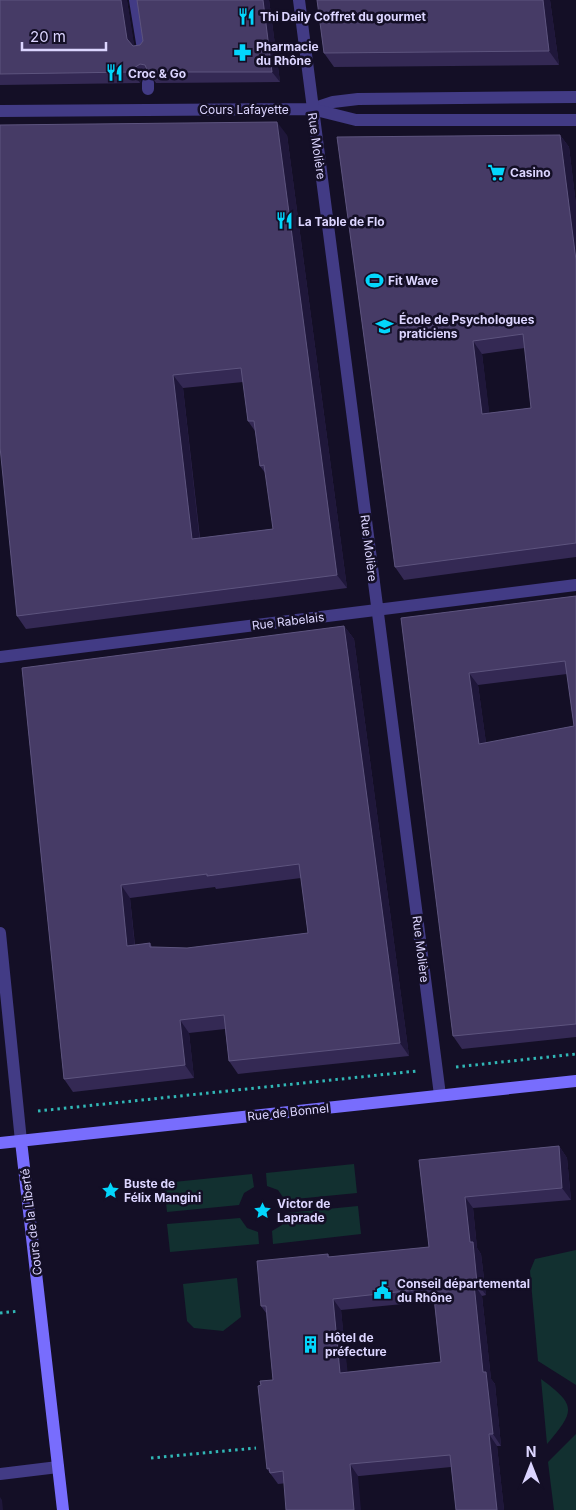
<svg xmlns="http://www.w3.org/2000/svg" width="576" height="1510" font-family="Inter,sans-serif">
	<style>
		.green { fill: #123030 }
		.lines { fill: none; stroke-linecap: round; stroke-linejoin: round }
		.path { stroke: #31b7b6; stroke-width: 3; stroke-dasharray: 2.5 4; stroke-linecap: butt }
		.lane { stroke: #423b85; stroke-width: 12 }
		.street { stroke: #423b85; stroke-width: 12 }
		.secondary { stroke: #786dfd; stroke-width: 12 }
		.wall { fill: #342954; fill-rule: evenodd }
		.shaded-wall { fill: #1f173a }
		.building { fill: #463b66; stroke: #5d547e; fill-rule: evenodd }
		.labels { text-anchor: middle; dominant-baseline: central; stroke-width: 5; stroke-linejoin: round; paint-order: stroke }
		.poi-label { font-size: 12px; font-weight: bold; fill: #dcd5ff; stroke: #140f26; text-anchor: start }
		.street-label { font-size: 12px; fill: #dcd5ff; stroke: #140f26 }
	</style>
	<rect width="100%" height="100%" fill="#140f26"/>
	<path class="green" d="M354 1164 357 1193 285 1200 278 1190 267 1186 266 1173Z
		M252 1174 254 1187 244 1193 239 1205 167 1212 164 1183Z
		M358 1206 361 1234 273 1244 272 1231 282 1225 286 1213Z
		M240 1218 247 1228 258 1232 259 1244 170 1252 167 1224Z
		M576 1250V1385L538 1361 530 1271 535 1259Z
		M237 1278 241 1317 223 1331 194 1328 187 1321 183 1284Z
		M541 1379C576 1405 576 1410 547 1444Z
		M576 1434V1510H554L548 1462Z"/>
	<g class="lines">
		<path class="path" d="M456 1067 576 1054
			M38 1111 417 1071
			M0 1313 19 1311
			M151 1458 256 1448"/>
		<path class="lane" d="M312 109 333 102 358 99 576 97"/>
		<path class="street" d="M135 0 143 49
			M299 0 440 1095
			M148 83V89
			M0 111 312 109 356 120H576
			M0 657 576 585
			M0 933 21 1141
			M0 1474 58 1467"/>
		<path class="secondary" d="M21 1141 63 1510
			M0 1143 576 1081"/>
	</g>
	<path class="wall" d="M0 0 127 1 134 46 140 45 269 0 280 82 156 83 151 76 148 75 141 79 140 83 0 85Z
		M317 0H550L559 65 334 67 324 53Z
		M287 135 347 588 26 629 17 616ZM243 382 248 421 255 431 260 466 266 474 273 529 200 538 183 388Z
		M560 135 569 147 576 205V557L404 580 395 567 337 137ZM525 348 531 408 489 413 482 354Z
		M576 596V1037L462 1049 453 1036 401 618ZM567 674 574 726 486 743 478 685Z
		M344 626 354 639 409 1056 238 1074 229 1061 225 1029 189 1033 194 1078 73 1092 64 1079 22 668ZM301 878 308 933 187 948 152 947 150 943 135 945 130 898 215 887 216 889Z
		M559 1146 567 1158 571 1200 473 1208 477 1248 481 1254 486 1295 482 1296 491 1379 495 1384 501 1446H497L504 1510H456L451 1467 278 1484 267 1469 273 1380 266 1313 261 1306 328 1254 330 1257 429 1247 419 1160ZM434 1301 441 1362 347 1372 341 1310Z"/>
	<path class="shaded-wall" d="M121 0H127L135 50 127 39Z
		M263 0H269L280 82 272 72Z
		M543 0H550L559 65 549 51Z
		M134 68 141 79 140 83 132 72Z
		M277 122 287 135 347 588 337 575Z
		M560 135 569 147 576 205V260Z
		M473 341 482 354 491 426 482 414Z
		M173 375 183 388 201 552 192 539Z
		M344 626 354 639 409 1056 400 1043Z
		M469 673 478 685 488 757 479 744Z
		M121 885 130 898 136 959 127 946Z
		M180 1020 189 1033 194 1078 185 1065Z
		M559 1146 567 1158 571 1200 562 1188Z
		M465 1197 473 1208 477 1248 481 1254 486 1295 477 1283 470 1242Z
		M474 1284 482 1296 491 1379 495 1384 501 1446 493 1434 483 1372Z
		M333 1299 341 1310 349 1385 340 1373Z
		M489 1434 497 1446 504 1510H497Z
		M350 1464 358 1476 361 1510H354Z
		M0 1497 2 1500 3 1510H0Z"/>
	<path class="building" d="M0 0H121L127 39 133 46 140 45 143 41 137 0H263L272 72H148L145 65 140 64 134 68 132 72 0 74Z
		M317 0H543L549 51 324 53Z
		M277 122 337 575 17 616 0 447V125ZM241 368 248 421H254L260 466 264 465 273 529 192 539 173 375Z
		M560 135 576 260V543L395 567 337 137ZM523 334 531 408 482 414 473 341Z
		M576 596V1024L453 1036 401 618ZM565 661 574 726 479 744 469 673Z
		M344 626 400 1043 229 1061 224 1015 180 1020 185 1065 64 1079 22 668ZM299 864 308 933 187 948 154 947H150V943L127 946 121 885 207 874V876Z
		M559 1146 562 1188 465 1197 470 1242H473L477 1283 474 1284 483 1372H486L493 1434H489L497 1510H456L450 1455 350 1464 354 1510H286L283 1471 270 1473 269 1468 267 1469 258 1386 261 1385 260 1381 273 1380 266 1306H261L257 1261 328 1254V1257L429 1247 419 1160ZM433 1288 441 1362 340 1373 333 1299Z"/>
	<defs>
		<symbol id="restaurant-bare" viewBox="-9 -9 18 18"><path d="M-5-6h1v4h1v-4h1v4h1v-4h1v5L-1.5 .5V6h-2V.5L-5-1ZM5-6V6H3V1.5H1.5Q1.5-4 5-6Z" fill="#03d6fc" stroke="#140f26" stroke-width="2.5" paint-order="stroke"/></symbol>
		<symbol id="pharmacy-bare" viewBox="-9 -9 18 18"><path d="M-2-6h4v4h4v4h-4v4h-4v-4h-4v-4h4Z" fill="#03d6fc" stroke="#140f26" stroke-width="2.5" paint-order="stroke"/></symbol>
		<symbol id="supermarket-bare" viewBox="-9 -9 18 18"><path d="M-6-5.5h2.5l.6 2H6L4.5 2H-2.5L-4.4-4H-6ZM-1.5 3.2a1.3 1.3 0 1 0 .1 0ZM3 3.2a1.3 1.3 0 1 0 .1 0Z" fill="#03d6fc" stroke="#140f26" stroke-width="2.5" paint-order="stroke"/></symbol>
		<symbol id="stadium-bare" viewBox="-9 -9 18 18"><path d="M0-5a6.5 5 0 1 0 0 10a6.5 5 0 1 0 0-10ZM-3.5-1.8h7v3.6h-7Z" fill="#03d6fc" stroke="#140f26" stroke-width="2.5" paint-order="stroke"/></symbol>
		<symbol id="university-bare" viewBox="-9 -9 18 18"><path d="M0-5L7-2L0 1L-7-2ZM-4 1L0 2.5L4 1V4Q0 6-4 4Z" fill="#03d6fc" stroke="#140f26" stroke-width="2.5" paint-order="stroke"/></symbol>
		<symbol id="sight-bare" viewBox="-9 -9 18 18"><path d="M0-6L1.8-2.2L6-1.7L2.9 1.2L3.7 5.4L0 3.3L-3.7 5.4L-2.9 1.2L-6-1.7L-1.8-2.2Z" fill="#03d6fc" stroke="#140f26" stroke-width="2.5" paint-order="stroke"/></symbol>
		<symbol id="civic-bare" viewBox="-9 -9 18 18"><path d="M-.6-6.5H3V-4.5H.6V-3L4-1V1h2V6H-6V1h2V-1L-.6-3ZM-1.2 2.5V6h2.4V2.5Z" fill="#03d6fc" stroke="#140f26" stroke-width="2.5" paint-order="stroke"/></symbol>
		<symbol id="building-bare" viewBox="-9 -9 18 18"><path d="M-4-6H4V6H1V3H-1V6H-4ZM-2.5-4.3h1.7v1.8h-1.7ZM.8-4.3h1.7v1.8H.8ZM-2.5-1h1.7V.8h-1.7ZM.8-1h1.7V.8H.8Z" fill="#03d6fc" stroke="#140f26" stroke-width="2.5" paint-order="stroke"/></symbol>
	</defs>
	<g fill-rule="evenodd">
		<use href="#restaurant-bare" x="234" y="4" width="25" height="25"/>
		<use href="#pharmacy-bare" x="230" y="40" width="25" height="25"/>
		<use href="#restaurant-bare" x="102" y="60" width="25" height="25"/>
		<use href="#supermarket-bare" x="484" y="160" width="25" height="25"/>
		<use href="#restaurant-bare" x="272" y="208" width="25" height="25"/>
		<use href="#stadium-bare" x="362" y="268" width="25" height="25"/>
		<use href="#university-bare" x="372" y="314" width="25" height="25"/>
		<use href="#sight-bare" x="98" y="1178" width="25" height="25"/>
		<use href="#sight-bare" x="250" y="1198" width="25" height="25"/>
		<use href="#civic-bare" x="370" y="1278" width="25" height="25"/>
		<use href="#building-bare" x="298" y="1332" width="25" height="25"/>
	</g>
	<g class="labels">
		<g class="poi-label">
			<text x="260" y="16">Thi Daily Coffret du gourmet</text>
			<text x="256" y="46">Pharmacie<tspan x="256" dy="14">du Rhône</tspan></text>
			<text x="128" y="73">Croc &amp; Go</text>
			<text x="510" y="172">Casino</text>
			<text x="298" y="221">La Table de Flo</text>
			<text x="388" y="280">Fit Wave</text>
			<text x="399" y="319">École de Psychologues<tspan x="399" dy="14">praticiens</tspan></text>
			<text x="124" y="1183">Buste de<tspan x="124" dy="14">Félix Mangini</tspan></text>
			<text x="277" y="1203">Victor de<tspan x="277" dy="14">Laprade</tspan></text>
			<text x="397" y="1283">Conseil départemental<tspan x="397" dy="14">du Rhône</tspan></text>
			<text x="325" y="1337">Hôtel de<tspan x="325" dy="14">préfecture</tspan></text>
		</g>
		<g class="street-label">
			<text x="244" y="109">Cours Lafayette</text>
			<text transform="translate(317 146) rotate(82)">Rue Molière</text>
			<text transform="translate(369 548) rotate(83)">Rue Molière</text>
			<text transform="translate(288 621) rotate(-7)">Rue Rabelais</text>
			<text transform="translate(421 949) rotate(83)">Rue Molière</text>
			<text transform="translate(288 1112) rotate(-6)">Rue de Bonnel</text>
			<text transform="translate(31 1222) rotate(-97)">Cours de la Liberté</text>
		</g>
	</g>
	<g transform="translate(531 1465)" stroke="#140f26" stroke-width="4" paint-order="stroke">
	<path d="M0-4L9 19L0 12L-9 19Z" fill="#dcd5ff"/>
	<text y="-8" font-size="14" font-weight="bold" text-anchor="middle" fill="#dcd5ff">N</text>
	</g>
	<path d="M22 42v8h84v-8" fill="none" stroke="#dcd5ff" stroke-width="2.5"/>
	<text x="30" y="42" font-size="15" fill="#dcd5ff" stroke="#140f26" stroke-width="4" paint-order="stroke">20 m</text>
</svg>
